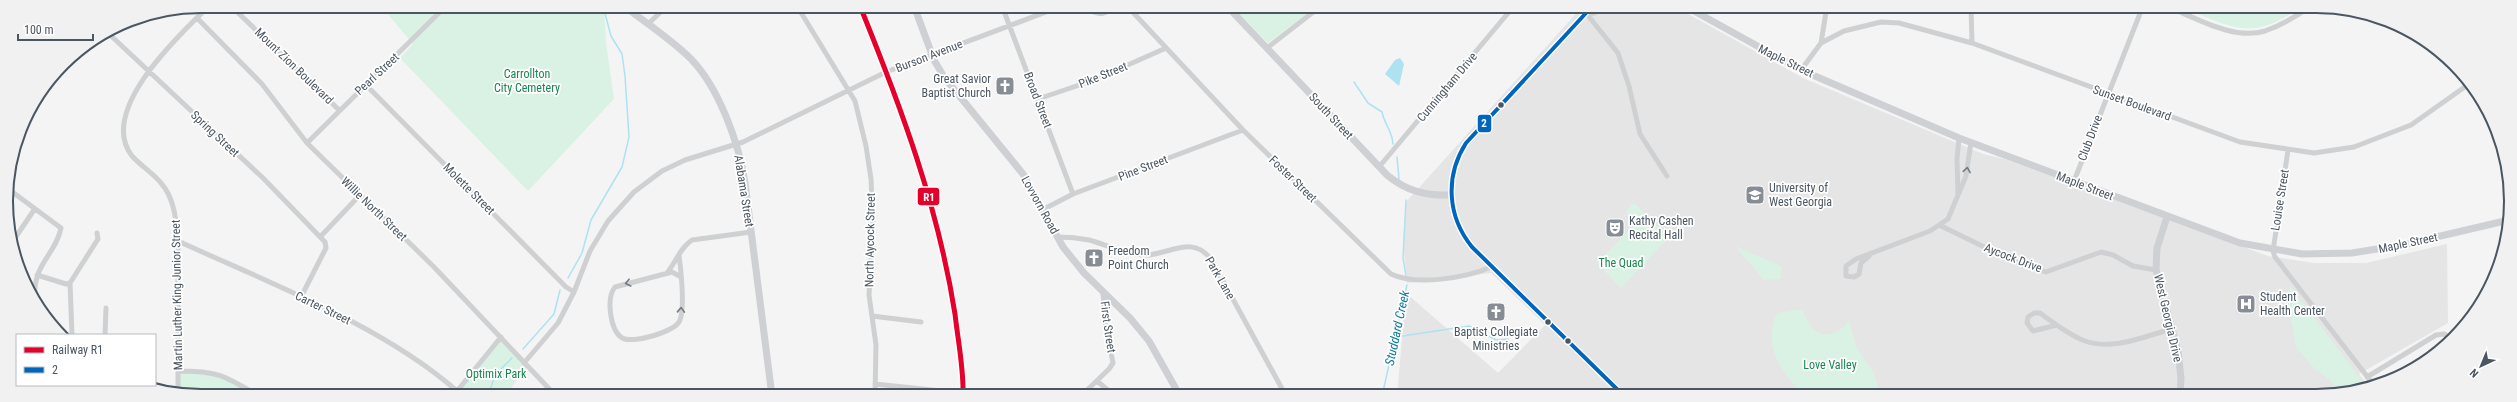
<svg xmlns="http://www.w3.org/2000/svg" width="2517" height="402" font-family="'Roboto Condensed',sans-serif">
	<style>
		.education { fill: #e6e5e6 }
		.green { fill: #d9f2e3 }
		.water { fill: #aee2f0 }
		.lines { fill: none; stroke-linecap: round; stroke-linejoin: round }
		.stream { stroke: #aee2f0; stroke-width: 1.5 }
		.street { stroke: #ced0d2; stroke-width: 5 }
		.secondary { stroke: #ced0d4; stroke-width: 7 }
		.bus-1-casing { stroke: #fff; stroke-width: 7 }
		.bus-1 { stroke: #0065bd; stroke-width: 4 }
		.rail-1-casing { stroke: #fff; stroke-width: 8 }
		.rail-1 { stroke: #e4002b; stroke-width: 5 }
		.oneway { stroke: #727b83 }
		.bus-dot { fill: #4a5661; stroke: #fff; stroke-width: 1.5 }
		.labels { text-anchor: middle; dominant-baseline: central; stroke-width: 3.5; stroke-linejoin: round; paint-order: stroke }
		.street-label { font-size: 12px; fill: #4a5661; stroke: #fff }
		.park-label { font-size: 12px; fill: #17864f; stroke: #fff }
		.poi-label { font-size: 12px; fill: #4a5661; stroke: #fff; text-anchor: start }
		.water-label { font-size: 13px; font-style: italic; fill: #0c7c9b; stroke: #fff }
		.rim { fill: none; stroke: #4a5661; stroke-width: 2 }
		.line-badge { stroke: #fff; stroke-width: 1.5 }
		.badge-label { font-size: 11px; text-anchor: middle; font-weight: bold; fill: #fff }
	</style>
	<rect width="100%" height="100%" fill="#f4f4f4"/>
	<path class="education" d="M1583 6H1674L1803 78 1983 154 2004 159 2268 256 2314 263H2366L2447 244 2448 323 2359 374 2367 385 2329 396H1397L1406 293 1498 373 1545 325 1491 273 1407 283 1403 242 1406 202Z"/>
	<path class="green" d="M381 6H604L606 43 614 99 528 191 400 58 413 44Z
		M1232 6H1317L1268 43Z
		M2181 6H2303C2290 14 2276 24 2261 27 2235 33 2204 16 2181 6Z
		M1631 204H1635L1669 237 1621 288 1597 263 1633 226 1626 212Z
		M1735 246 1779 265 1782 268 1780 279 1764 280Z
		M2290 286 2366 386 2339 393 2330 380 2314 368 2296 347 2288 303Z
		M1803 309C1809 337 1832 344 1849 320L1856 347 1874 373 1879 393 1873 396H1806C1781 373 1762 347 1777 313Z
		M501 337 528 366 505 396H453Z
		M179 371 211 372 259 396H188L178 393Z"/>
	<path class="water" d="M1400 58 1404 64 1399 86 1385 74 1395 60Z"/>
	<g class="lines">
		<path class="stream" d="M1354 82 1368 103 1382 112C1385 126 1392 130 1393 144
			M1397 157 1399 179
			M1406 200 1403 258 1406 276
			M568 278 582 253 591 220 622 167 629 137 625 76 622 54 611 36 603 6
			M1396 337 1469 326 1496 340 1508 339
			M523 349 554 314 560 290
			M488 396 495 375 512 358
			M1382 396 1407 285"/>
		<path class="street" d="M231 6 339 110
			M797 6 855 101 866 146 871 179 873 225 869 295 876 345 875 396
			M1002 6 1073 194
			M1081 6C1097 14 1101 18 1115 6
			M1127 6 1243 130 1391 274C1416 286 1466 278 1491 267
			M1971 6 1972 43
			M2166 6C2194 17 2234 41 2265 31 2282 25 2297 16 2311 6
			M1586 13 1618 53 1629 86 1640 134 1667 176
			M197 18 262 84 307 143 433 266 556 396
			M648 24 667 6
			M108 33 263 178 325 242 326 248 301 297
			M1821 43 1827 6
			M1267 48 1321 6
			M1801 70 1821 43 1844 31 1881 22 1899 23 1972 43 2240 142 2314 153 2354 147 2411 125 2469 84
			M366 85 566 287 574 292
			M1038 99 1094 80 1166 48
			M307 143 446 6
			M2288 150 2273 251 2275 257 2373 384
			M1379 167 1514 6
			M2074 181 2143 6
			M7 188 61 228C56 254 33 264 35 296
			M1959 193 1966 176 1971 142
			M1044 209 1073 194 1243 130
			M1939 225 2009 259 2046 272 2101 252 2113 255 2133 266 2156 270
			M321 236 359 196
			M1058 237C1068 237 1079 238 1089 240 1107 245 1129 256 1149 255 1173 252 1193 236 1211 259L1286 396
			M13 241 34 210
			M178 241C269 283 382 325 457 391
			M679 255C681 271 685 306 680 320 676 332 632 344 622 338 610 330 606 298 615 287L672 272 681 277
			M1869 256 1861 263 1859 274 1854 277 1846 276V266L1856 259 1930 231 1948 219 1958 195 1957 159 1959 138
			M667 273C676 262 680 248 692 240L751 232
			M37 275 66 284 70 283 98 239 97 233
			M70 283 72 335
			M872 316 921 322
			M2057 325 2033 331 2027 323 2028 317 2034 313H2040C2052 322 2071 336 2085 341 2113 351 2145 336 2172 329
			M105 335 106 308
			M524 363 558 323 574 292 590 251 608 221 634 192 662 171 685 160 743 142 886 72 1062 6
			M179 371C219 371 225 376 259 396
			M2367 377 2436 335 2444 334 2454 339
			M1097 381 1115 396
			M875 384 951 392
			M178 393V241C176 221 175 199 161 183 153 173 141 166 132 156 97 111 179 35 209 6
			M453 396 501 337
			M1081 396 1109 369 1113 363 1106 328 1103 293"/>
		<path class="secondary" d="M624 6C646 23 671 39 691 59 719 88 739 143 745 183L772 396
			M914 6 934 60 944 77 1023 174 1063 247 1084 273 1130 318 1149 341 1180 396
			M1227 6 1387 175C1406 191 1426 196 1451 195
			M1588 6 1586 13 1466 143C1445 176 1447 216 1472 247L1624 396
			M1685 6 1801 70 1959 138 2240 243 2302 254 2352 253 2402 245 2509 220
			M1586 13 1594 12 1601 6
			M2167 217 2157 248 2156 270 2178 351 2181 378 2180 396"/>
		<defs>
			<path id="bus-1" d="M1588 6 1586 13 1466 143C1445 176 1447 216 1472 247L1624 396"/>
		</defs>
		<use href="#bus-1" class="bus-1-casing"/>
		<use href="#bus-1" class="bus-1"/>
		<defs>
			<path id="rail-1" d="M860 6C901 107 938 206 955 314 958 341 964 369 963 396"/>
		</defs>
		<use href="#rail-1" class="rail-1-casing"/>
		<use href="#rail-1" class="rail-1"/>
	</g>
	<defs><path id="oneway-chevron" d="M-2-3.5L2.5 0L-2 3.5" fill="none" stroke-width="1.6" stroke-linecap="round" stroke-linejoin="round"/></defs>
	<g class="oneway">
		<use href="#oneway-chevron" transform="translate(1967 170) rotate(-81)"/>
		<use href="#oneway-chevron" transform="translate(628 283) rotate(166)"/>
		<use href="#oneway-chevron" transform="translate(681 310) rotate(-88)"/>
	</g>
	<defs>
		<symbol id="church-square" viewBox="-11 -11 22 22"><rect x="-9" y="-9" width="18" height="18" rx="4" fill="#868d94" stroke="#fff"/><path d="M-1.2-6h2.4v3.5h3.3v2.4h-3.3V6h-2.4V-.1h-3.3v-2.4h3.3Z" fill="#fff"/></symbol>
		<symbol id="university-square" viewBox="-11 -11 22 22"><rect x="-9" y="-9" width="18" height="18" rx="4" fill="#868d94" stroke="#fff"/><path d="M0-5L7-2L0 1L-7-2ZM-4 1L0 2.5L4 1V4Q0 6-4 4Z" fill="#fff"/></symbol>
		<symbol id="theatre-square" viewBox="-11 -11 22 22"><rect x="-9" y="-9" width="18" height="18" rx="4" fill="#868d94" stroke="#fff"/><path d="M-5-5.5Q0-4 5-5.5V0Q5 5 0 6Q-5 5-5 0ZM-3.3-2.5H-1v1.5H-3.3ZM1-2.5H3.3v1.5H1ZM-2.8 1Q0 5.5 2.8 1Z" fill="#fff"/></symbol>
		<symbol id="hospital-square" viewBox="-11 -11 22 22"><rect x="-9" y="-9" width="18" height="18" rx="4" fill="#868d94" stroke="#fff"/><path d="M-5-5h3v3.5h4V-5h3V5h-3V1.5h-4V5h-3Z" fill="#fff"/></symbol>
	</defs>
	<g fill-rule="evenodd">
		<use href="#church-square" x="994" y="75" width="22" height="22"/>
		<use href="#university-square" x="1744" y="184" width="22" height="22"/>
		<use href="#theatre-square" x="1604" y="217" width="22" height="22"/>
		<use href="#church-square" x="1083" y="247" width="22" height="22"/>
		<use href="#hospital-square" x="2235" y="293" width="22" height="22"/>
		<use href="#church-square" x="1485" y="301" width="22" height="22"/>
	</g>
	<g class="bus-dot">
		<circle cx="1501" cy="105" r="3.5"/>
		<circle cx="1548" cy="322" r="3.5"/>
		<circle cx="1568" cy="341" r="3.5"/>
	</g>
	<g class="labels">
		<g class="street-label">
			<text transform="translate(929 56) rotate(-21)">Burson Avenue</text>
			<text transform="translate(1786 61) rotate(26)">Maple Street</text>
			<text transform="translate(294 66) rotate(44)">Mount Zion Boulevard</text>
			<text transform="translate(377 74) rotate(-43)">Pearl Street</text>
			<text transform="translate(1103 75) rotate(-22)">Pike Street</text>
			<text transform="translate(1447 87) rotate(-50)">Cunningham Drive</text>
			<text transform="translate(1038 100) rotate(69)">Broad Street</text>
			<text transform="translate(2132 103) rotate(20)">Sunset Boulevard</text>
			<text transform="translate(1331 116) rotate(47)">South Street</text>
			<text transform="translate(215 134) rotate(43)">Spring Street</text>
			<text transform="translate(2090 138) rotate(-69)">Club Drive</text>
			<text transform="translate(1143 168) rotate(-21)">Pine Street</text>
			<text transform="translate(1293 179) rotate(44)">Foster Street</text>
			<text transform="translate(2085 186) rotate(21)">Maple Street</text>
			<text transform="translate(469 189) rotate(45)">Molette Street</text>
			<text transform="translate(744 191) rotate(81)">Alabama Street</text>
			<text transform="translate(2280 200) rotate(-81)">Louise Street</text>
			<text transform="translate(1040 205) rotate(61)">Lovvorn Road</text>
			<text transform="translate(374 209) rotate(44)">Willie North Street</text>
			<text transform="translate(870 240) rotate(-89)">North Aycock Street</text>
			<text transform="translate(2408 243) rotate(-12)">Maple Street</text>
			<text transform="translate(2013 258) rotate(21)">Aycock Drive</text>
			<text transform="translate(1220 278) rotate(60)">Park Lane</text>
			<text transform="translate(177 295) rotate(-91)">Martin Luther King Junior Street</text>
			<text transform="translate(323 308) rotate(26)">Carter Street</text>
			<text transform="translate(2168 318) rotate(77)">West Georgia Drive</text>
			<text transform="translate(1108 327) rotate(82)">First Street</text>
		</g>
		<g class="park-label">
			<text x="527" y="74">Carrollton<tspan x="527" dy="14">City Cemetery</tspan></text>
			<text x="1621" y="263">The Quad</text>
			<text x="1830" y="365">Love Valley</text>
			<text x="496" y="374">Optimix Park</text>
		</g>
		<g class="poi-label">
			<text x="991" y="79" text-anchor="end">Great Savior<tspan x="991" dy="14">Baptist Church</tspan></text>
			<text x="1769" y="188">University of<tspan x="1769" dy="14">West Georgia</tspan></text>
			<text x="1629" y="221">Kathy Cashen<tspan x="1629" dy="14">Recital Hall</tspan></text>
			<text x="1108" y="251">Freedom<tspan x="1108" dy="14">Point Church</tspan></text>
			<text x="2260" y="297">Student<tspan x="2260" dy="14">Health Center</tspan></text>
			<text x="1496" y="332" text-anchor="middle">Baptist Collegiate<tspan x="1496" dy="14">Ministries</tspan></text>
		</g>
		<g class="water-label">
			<text transform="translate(1397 328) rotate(-78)">Studdard Creek</text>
		</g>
	</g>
	<path d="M0 0H2517V402H0ZM201 13H2316A188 188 0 0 1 2504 201V201A188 188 0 0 1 2316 389H201A188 188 0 0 1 13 201V201A188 188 0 0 1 201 13Z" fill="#f1f1f2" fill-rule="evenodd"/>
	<path class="rim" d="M201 13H2316A188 188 0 0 1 2504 201V201A188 188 0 0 1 2316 389H201A188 188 0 0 1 13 201V201A188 188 0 0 1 201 13Z"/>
	<g class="line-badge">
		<rect x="1477" y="114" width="15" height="19" rx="4" fill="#0065bd"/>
		<rect x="917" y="187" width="23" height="19" rx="4" fill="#e4002b"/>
	</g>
	<g class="badge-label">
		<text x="1484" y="127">2</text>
		<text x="929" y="201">R1</text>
	</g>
	<rect x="16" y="334" width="140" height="52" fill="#ffffff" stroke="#b7bbc0"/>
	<rect x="24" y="347" width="20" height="6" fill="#e4002b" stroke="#b7bbc0"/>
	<text x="52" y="354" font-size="12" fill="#4a5661">Railway R1</text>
	<rect x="24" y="367" width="20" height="6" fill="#0065bd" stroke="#b7bbc0"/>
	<text x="52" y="374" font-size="12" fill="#4a5661">2</text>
	<g transform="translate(2481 366) rotate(224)" stroke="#ffffff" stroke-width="3" paint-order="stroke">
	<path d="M0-3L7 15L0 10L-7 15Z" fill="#4a5661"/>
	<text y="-6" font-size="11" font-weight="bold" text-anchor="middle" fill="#4a5661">N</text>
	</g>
	<path d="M18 34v6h75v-6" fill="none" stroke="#4a5661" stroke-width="2"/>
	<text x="24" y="34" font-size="12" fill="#4a5661" stroke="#ffffff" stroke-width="3" paint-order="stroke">100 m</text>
</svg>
